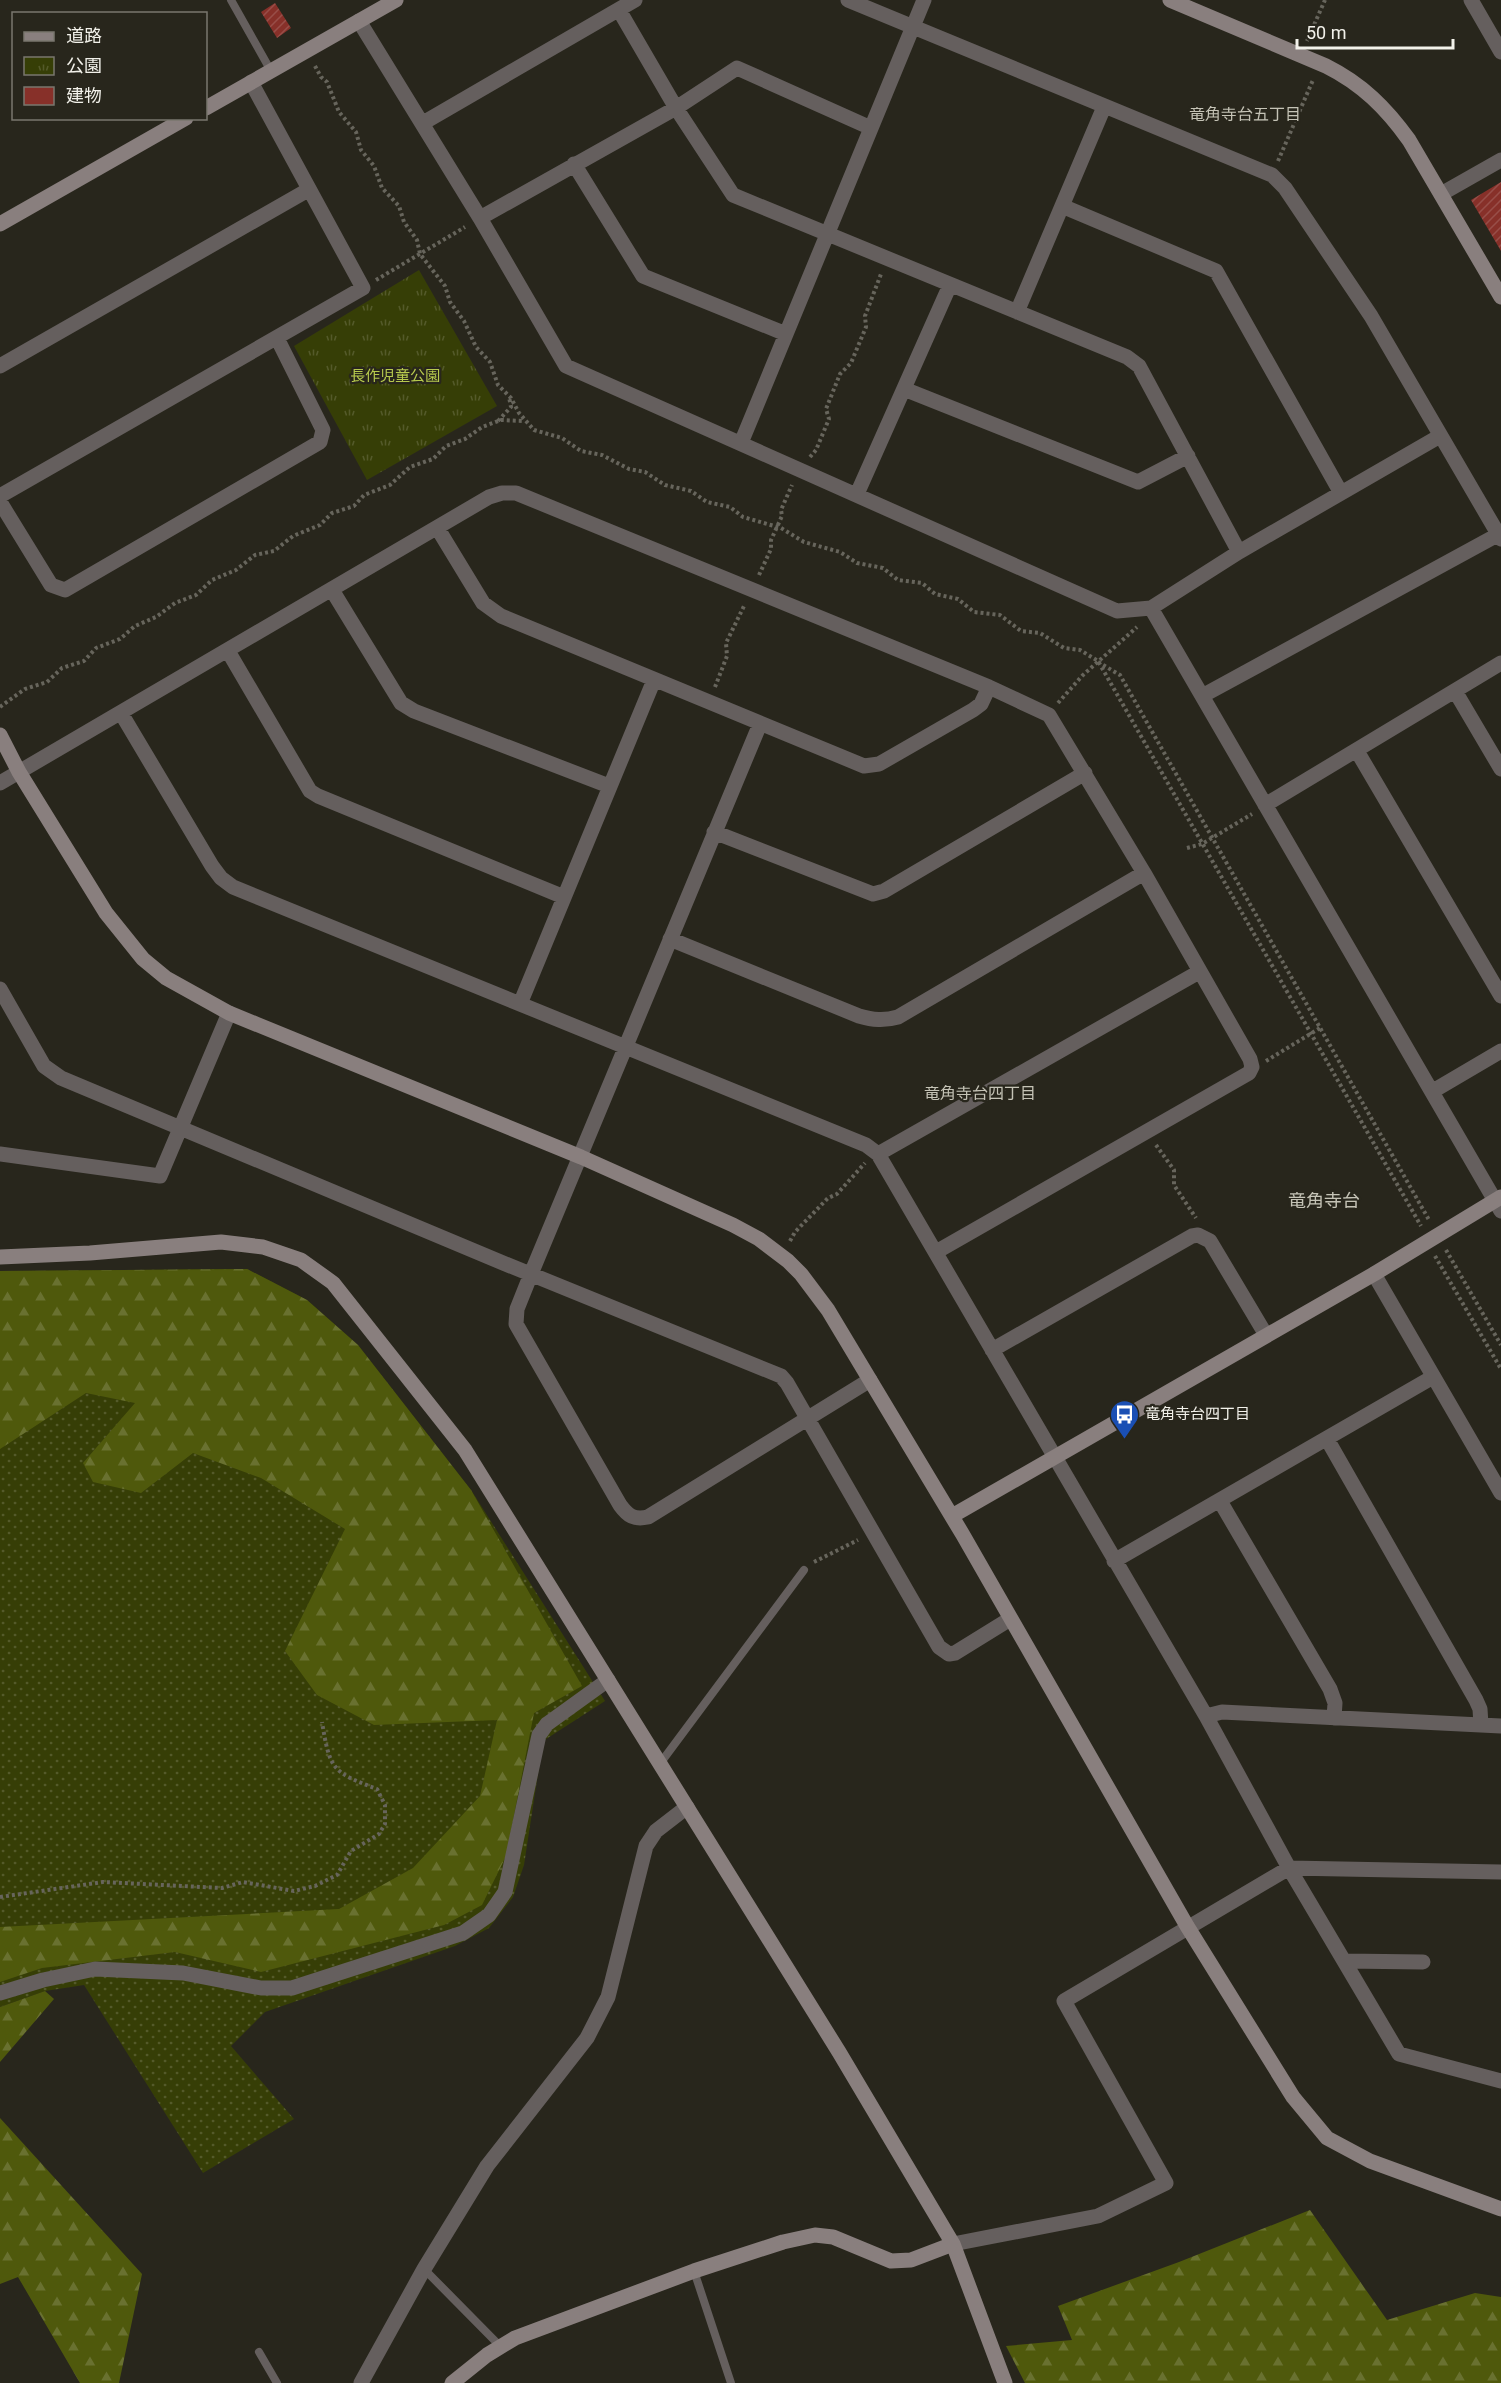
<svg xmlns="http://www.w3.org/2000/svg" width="1501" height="2383" font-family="Roboto,'Noto Sans JP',sans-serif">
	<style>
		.grass { fill: url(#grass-dots) }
		.forest { fill: url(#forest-firs) }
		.park { fill: url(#park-tufts) }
		.building { fill: url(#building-hatch) }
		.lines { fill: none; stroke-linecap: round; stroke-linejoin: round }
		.path { stroke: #67655c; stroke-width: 4; stroke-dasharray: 3 3; stroke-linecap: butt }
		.lane { stroke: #655f5e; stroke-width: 8 }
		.street { stroke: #655f5e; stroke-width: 15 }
		.secondary { stroke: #897f7e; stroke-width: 15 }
		.labels { text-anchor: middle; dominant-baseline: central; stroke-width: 4.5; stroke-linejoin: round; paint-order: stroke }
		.park-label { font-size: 15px; fill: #b7ca4d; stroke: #28261c }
		.poi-label { font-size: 15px; fill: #f2f1ea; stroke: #28261c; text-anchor: start }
		.neighbourhood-label { font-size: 16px; fill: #c5c3b6; stroke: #28261c }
		.quarter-label { font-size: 18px; fill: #c5c3b6; stroke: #28261c }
	</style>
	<defs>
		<pattern id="grass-dots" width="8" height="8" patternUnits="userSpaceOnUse" patternTransform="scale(1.5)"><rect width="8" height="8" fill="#363e06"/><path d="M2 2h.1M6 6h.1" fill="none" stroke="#545a2a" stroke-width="1.8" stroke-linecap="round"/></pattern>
		<pattern id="forest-firs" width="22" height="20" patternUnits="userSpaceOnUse" patternTransform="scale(1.5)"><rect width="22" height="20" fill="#4f590c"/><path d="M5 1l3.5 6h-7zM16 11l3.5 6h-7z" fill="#697130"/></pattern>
		<pattern id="park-tufts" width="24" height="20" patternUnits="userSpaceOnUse" patternTransform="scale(1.5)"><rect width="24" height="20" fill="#363e06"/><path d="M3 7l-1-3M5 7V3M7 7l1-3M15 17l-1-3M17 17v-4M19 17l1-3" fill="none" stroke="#545a2a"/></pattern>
		<pattern id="building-hatch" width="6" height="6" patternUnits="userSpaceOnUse" patternTransform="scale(1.5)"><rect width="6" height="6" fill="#873029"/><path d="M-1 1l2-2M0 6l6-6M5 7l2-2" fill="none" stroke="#984e48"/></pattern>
	</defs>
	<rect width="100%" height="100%" fill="#28261c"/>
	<path class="grass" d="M247 1269 307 1300 358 1345 471 1490 605 1701 543 1741 524 1865 513 1897 489 1928 455 1946 265 2012 231 2046 294 2119 203 2173 84 1985 45 1991 0 2007V1271Z"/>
	<path class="forest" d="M247 1269 307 1300 358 1345 471 1490 582 1686 534 1713 506 1856 482 1905 444 1925 261 1972 175 1952 42 1968 0 1982V1927L339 1909 413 1868 480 1796 497 1720 374 1725 317 1695 285 1651 345 1529 261 1478 193 1453 141 1493 93 1482 83 1463 135 1403 86 1393 0 1449V1271Z
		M45 1991 54 1999 0 2062V2007Z
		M0 2118 142 2274 119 2383H80L18 2277 0 2284Z
		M1310 2210 1387 2320 1475 2293 1501 2297V2383H1025L1006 2346 1072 2340 1058 2306 1179 2262Z"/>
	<path class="park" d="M419 270 497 406 367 480 294 346Z"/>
	<path class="building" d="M275 3 291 28 277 38 261 12Z
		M1501 182V251L1471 200Z"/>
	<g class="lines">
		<path class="path" d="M1307 41 1325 0
			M315 66 321 77 327 82 339 112 356 132 361 150 374 166 382 188 399 206 404 222 417 240 420 254 445 286 450 302 464 321 476 347 490 362 498 385 511 398 519 413 534 430 562 438 581 451 602 455 629 469 645 472 665 485 691 491 707 502 730 507 743 517 781 528 804 542 840 552 857 563 883 568 898 580 922 583 935 594 958 599 974 612 1000 615 1021 631 1040 633 1064 648 1080 650 1098 661 1421 1226
			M1278 161 1313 80
			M376 280 465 227
			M498 421 511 407 509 397
			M810 457 816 450 829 419 826 409 840 374 851 363 866 327 865 316 881 274
			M759 575 771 549V540L782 516 781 510 792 485
			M1098 662 1120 675 1429 1220
			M715 687 727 656 726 643 744 606
			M1058 703 1082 676 1137 627
			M0 707 25 689 47 682 62 668 84 661 96 648 120 639 135 626 156 617 175 603 196 595 212 580 236 570 255 555 274 551 293 536 320 525 332 513 354 506 364 495 390 485 410 467 433 459 446 446 465 439 482 427 501 420 524 421
			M1187 848 1202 844 1252 814
			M1266 1061 1320 1028
			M1156 1145 1174 1170V1185L1196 1218
			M790 1241 795 1232 828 1198 837 1194 865 1163
			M1446 1250 1501 1345
			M1435 1256 1501 1369
			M814 1562 858 1540
			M0 1897 103 1882 222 1888 243 1882 294 1891 315 1886 337 1875 351 1851 379 1834 385 1824V1805L377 1789C332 1772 330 1770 322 1722"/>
		<path class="lane" d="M231 0 271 71
			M659 1765 804 1570
			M424 2269 501 2347
			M694 2271 731 2383
			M259 2352 277 2383"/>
		<path class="street" d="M848 0 1272 175 1285 188 1371 316 1501 539
			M1471 0 1501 52
			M619 10 676 108 733 195 1127 357 1139 366 1239 552
			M359 21 480 218 566 366 1117 611 1151 608 1239 552 1440 436
			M423 123 635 0
			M574 164 643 276 786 334
			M1441 194 1501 160
			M1062 206 1216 271 1341 493
			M480 218 676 108 737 68 871 128
			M1017 312 1104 107
			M0 366 308 190
			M904 389 1138 482 1188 456
			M741 443 924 0
			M857 494 950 285
			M0 496 363 288 251 82
			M0 502 51 585 65 590 320 442 323 430 277 338
			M438 529 483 603 501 616 864 766 879 764 973 710 981 704 989 687
			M332 590 401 703 414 711 609 786
			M1151 608 1501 1211
			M228 651 310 791 318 796 564 897
			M1455 691 1501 769
			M1202 696 1501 533
			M121 713 212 866 221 878 233 887 866 1145 878 1154 1206 1716 1289 1868 1399 2054 1501 2081
			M760 724 531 1274 517 1309 516 1324 620 1505C628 1516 634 1520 648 1517L870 1380
			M1357 751 1501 996
			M0 783 489 497 502 493H516L989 687 1049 715 1144 873 1250 1059 1252 1067 1249 1073 936 1252
			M1265 805 1501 663
			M714 832 873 894 884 891 1085 773
			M670 939 859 1016C873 1020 884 1021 898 1017L1144 873
			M0 989 44 1066 61 1078 508 1265 781 1376 787 1383 939 1647 949 1654 955 1653 1010 1619
			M520 1004 654 680
			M1433 1091 1501 1051
			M0 1154 160 1176 229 1013
			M878 1154 1199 972
			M1374 1274 1501 1493
			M992 1350 1192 1236 1198 1235 1210 1241 1266 1335
			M1327 1439 1476 1700 1480 1709 1481 1725
			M1220 1501 1330 1689 1335 1703 1334 1718
			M1114 1561 1433 1377
			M1206 1716 1222 1712 1501 1726
			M1345 1961 1423 1962
			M0 1993 43 1980 95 1969 183 1973 261 1988H292L463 1933 489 1915 505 1892 539 1735 547 1724 608 1680
			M953 2244 1098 2216 1166 2183 1064 2001 1289 1868 1501 1872
			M361 2383 424 2269 487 2166 587 2038 608 1997 646 1846 656 1831 687 1807"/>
		<path class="secondary" d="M1170 0 1326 66C1362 84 1386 108 1409 140L1501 297
			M206 108 396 0
			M0 224 186 118
			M0 735 19 772 106 913 143 959 166 978 229 1013 581 1157 733 1225 759 1239 788 1261 801 1274 828 1310 963 1535 1187 1926 1293 2097 1327 2138 1370 2161 1501 2209
			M0 1257 90 1253 221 1242 263 1247 301 1260 333 1283 465 1450 839 2052 953 2244 1005 2383
			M952 1516 1374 1274 1501 1197
			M452 2383 487 2355 515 2338 694 2271 783 2242 815 2235 833 2237 891 2261 911 2260 953 2244"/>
	</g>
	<defs>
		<symbol id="bus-pin" viewBox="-11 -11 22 30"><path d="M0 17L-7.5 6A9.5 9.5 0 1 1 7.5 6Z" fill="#1a4fb4" stroke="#28261c"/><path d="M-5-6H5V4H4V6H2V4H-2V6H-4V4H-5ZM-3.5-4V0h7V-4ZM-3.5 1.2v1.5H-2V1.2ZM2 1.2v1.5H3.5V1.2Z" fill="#fff"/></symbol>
	</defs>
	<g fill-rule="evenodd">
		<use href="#bus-pin" x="1108" y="1398" width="33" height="45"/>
	</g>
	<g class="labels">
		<g class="park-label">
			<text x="395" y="376">長作児童公園</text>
		</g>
		<g class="poi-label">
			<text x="1145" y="1414">竜角寺台四丁目</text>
		</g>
		<g class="neighbourhood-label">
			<text x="1245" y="114">竜角寺台五丁目</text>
			<text x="980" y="1093">竜角寺台四丁目</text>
		</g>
		<g class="quarter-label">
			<text x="1324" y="1200">竜角寺台</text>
		</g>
	</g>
	<rect x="12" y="12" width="195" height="108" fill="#28261c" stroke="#79776e" stroke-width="1.5"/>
	<rect x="24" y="32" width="30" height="9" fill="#897f7e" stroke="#79776e" stroke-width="1.5"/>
	<text x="66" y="42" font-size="18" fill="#f2f1ea">道路</text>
	<rect x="24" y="57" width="30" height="18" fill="url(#park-tufts)" stroke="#79776e" stroke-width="1.5"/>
	<text x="66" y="72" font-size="18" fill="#f2f1ea">公園</text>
	<rect x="24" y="87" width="30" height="18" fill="#873029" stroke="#79776e" stroke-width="1.5"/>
	<text x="66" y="102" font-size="18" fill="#f2f1ea">建物</text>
	<path d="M1297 39v9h156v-9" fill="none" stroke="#f2f1ea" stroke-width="3"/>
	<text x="1306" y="39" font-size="18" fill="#f2f1ea" stroke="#28261c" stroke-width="4.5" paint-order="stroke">50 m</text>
</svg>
